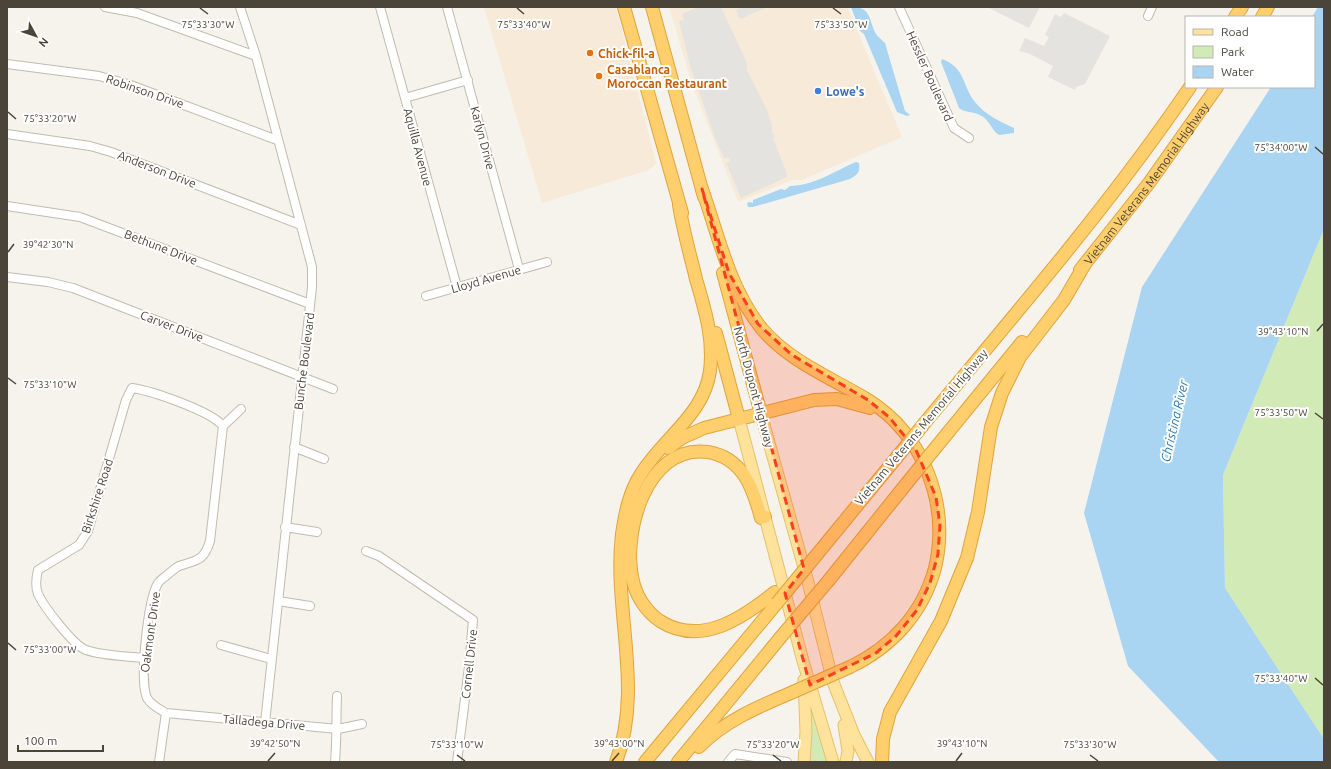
<svg xmlns="http://www.w3.org/2000/svg" width="1331" height="769" font-family="Ubuntu,sans-serif">
	<style>
		.commercial { fill: #f7ead8 }
		.green { fill: #d2eab5 }
		.parking { fill: #e5e3e0 }
		.water { fill: #a9d4f2 }
		.lines { fill: none; stroke-linecap: round; stroke-linejoin: round }
		.minor-casing { stroke: #c2bbae; stroke-width: 10 }
		.major-casing { stroke: #e6c16a; stroke-width: 13 }
		.highway-casing { stroke: #e0a43c; stroke-width: 14 }
		.minor { stroke: #fff; stroke-width: 8 }
		.major { stroke: #ffe39c; stroke-width: 11 }
		.highway { stroke: #ffcf6e; stroke-width: 12 }
		.highway-bridge-casing { stroke: #e0a43c; stroke-width: 14; stroke-linecap: butt }
		.highway-bridge { stroke: #ffcf6e; stroke-width: 12 }
		.marked { fill: #fc3f1d; fill-opacity: 0.2; stroke: #fc3f1d; stroke-width: 3; stroke-dasharray: 8 5; stroke-linejoin: round }
		.ticks { fill: none; stroke: #4b4439; stroke-width: 1.5 }
		.food-dot { fill: #e8710a; stroke: #fff; stroke-width: 1.5 }
		.shop-dot { fill: #3f7fe0; stroke: #fff; stroke-width: 1.5 }
		.labels { text-anchor: middle; dominant-baseline: central; stroke-width: 4; stroke-linejoin: round; paint-order: stroke }
		.food-label { font-size: 12px; font-weight: bold; fill: #c56008; stroke: #fff; text-anchor: start }
		.street-label { font-size: 12px; fill: #4b4439; stroke: #fff }
		.shop-label { font-size: 12px; font-weight: bold; fill: #366cbe; stroke: #fff; text-anchor: start }
		.water-label { font-size: 13px; font-style: italic; fill: #2e7ab2; stroke: #fff }
		.ticks-label { font-size: 10px; text-anchor: middle; fill: #4b4439; stroke: #fff; stroke-width: 4; stroke-linejoin: round; paint-order: stroke }
	</style>
	<rect width="100%" height="100%" fill="#f6f3ec"/>
	<path class="commercial" d="M484 7H616L656 163 649 170 542 203Z
		M669 7H847L902 137 802 180H792L738 202 692 84Z"/>
	<path class="green" d="M1324 229V739L1225 588 1223 475Z
		M812 709 828 762H810Z"/>
	<path class="parking" d="M698 7H721L747 63V70L767 110 772 125V132L775 137 773 138 786 171 787 177 741 198 726 163 730 162 729 158H724L715 138 691 69 679 21 684 20 682 14Z
		M743 7H768L740 19 736 10Z
		M987 7H1040L1029 28Z
		M1064 13 1110 36 1085 84 1076 87 1075 90 1048 77 1053 66 1030 54 1019 51 1025 38 1044 46 1049 37 1045 35 1055 14 1061 17Z"/>
	<path class="water" d="M851 7C872 7 868 19 876 34 878 37 882 40 885 43L905 111 910 115 907 116 897 112 864 34 860 31Z
		M1318 7H1324V229L1223 475 1225 588 1324 739V762H1219L1128 666 1084 513 1142 287 1271 87H1314V17H1312Z
		M942 59C966 68 962 86 975 102 985 115 1001 122 1014 128V133L999 135C991 130 990 120 980 115 972 111 965 113 959 108L941 62Z
		M856 162 859 163C860 173 858 174 850 179L753 207H748L747 203 750 202 753 203V200L781 189 785 190 790 186C813 186 835 171 856 162Z"/>
	<g class="lines">
		<defs>
			<path id="minor" d="M105 7 137 13 256 56
				M240 7 256 56 312 267V287L265 723
				M380 7 457 287
				M447 7 519 269
				M899 7 954 128 969 138
				M1148 16 1152 7
				M7 64 99 76 128 84 277 140
				M405 98 468 80
				M7 134 90 146 111 152 301 225
				M7 206 80 217 310 304
				M7 277 48 282 73 288 333 389
				M426 296 547 262
				M294 447 324 459
				M285 527 317 532
				M366 551 379 556 473 620 469 667 457 762
				M278 601 310 606
				M221 645 271 659
				M144 658C125 656 104 656 86 650 73 645 44 607 38 594 35 586 36 578 38 570L79 545 88 531 126 400 132 388C152 391 211 411 223 426
				M166 713 338 729 362 724
				M159 762 166 713C159 709 151 705 147 698 139 680 148 600 158 583 160 580 164 578 167 575 171 572 175 568 179 566 197 560 204 561 210 541L223 426 241 409
				M335 762C337 739 336 719 337 696
				M728 762 735 754 787 762"/>
			<path id="major" d="M761 414 808 582 833 682 854 735 868 762
				M739 419 803 661 833 762
				M804 680 806 732 804 762
				M844 725 848 751 846 762"/>
			<g id="highway">
				<path d="M624 7 682 213"/>
				<path d="M652 7 704 197"/>
				<path d="M1235 17 1242 7"/>
				<path d="M1262 17 1268 7"/>
				<path d="M702 189C719 237 729 288 762 329 790 362 832 378 868 400 924 435 950 505 935 568 923 613 892 647 850 667"/>
				<path id="s1" d="M1080 270 1149 183 1217 87"/>
				<path d="M723 273 761 414"/>
				<path d="M716 333 739 419"/>
				<path d="M923 425C1014 315 1109 206 1190 87"/>
				<path d="M937 446 1022 342"/>
				<path d="M668 448 682 438 704 428 814 400 837 399 870 408"/>
				<path d="M765 517 761 518C753 488 743 458 708 452 645 443 620 538 634 585 638 599 648 613 660 621 701 647 743 618 775 592"/>
				<path d="M814 558 897 457"/>
				<path d="M829 580 907 483"/>
				<path d="M699 747C724 721 760 706 793 692"/>
				<path d="M616 762C644 688 613 610 622 534 625 514 629 492 641 474 663 438 704 415 710 371 714 338 705 310 696 279 690 254 683 230 679 205"/>
				<path d="M645 762 777 603"/>
				<path d="M678 762 780 638"/>
				<path d="M882 762 883 739 890 712 941 621 967 558 978 512 991 427 1002 393 1020 357 1064 300 1085 264"/>
			</g>
		</defs>
		<use href="#minor" class="minor-casing"/>
		<use href="#major" class="major-casing"/>
		<use href="#highway" class="highway-casing"/>
		<use href="#minor" class="minor"/>
		<use href="#major" class="major"/>
		<use href="#highway" class="highway"/>
		<defs>
			<path id="highway-bridge" d="M897 457 923 425
				M907 483 937 446
				M777 603 814 558
				M780 638 829 580
				M793 692 850 667"/>
		</defs>
		<use href="#highway-bridge" class="highway-bridge-casing"/>
		<use href="#highway-bridge" class="highway-bridge"/>
	</g>
	<path class="marked" d="M702 189 729 273 758 324 792 355 868 400 889 417 916 450 936 497 940 525 938 554 930 583 917 610 896 636 876 653 810 685 785 593 804 569Z"/>
	<path class="ticks" d="M200 8 208 14M517 8 524 14M833 8 841 14M8 112 16 119M1315 147 1323 154M8 252 14 244M1317 331 1323 324M8 378 16 384M1315 413 1323 419M8 643 16 650M1315 678 1323 685M457 755 465 761M773 755 781 761M1090 755 1098 761M268 761 275 753M612 761 619 753M956 761 962 753"/>
	<g class="food-dot">
		<circle cx="590" cy="53" r="4"/>
		<circle cx="599" cy="76" r="4"/>
	</g>
	<circle class="shop-dot" cx="818" cy="91" r="4"/>
	<g class="labels">
		<g class="food-label">
			<text x="598" y="53">Chick-fil-a</text>
			<text x="607" y="69">Casablanca<tspan x="607" dy="14">Moroccan Restaurant</tspan></text>
		</g>
		<g class="street-label">
			<text transform="translate(930 76) rotate(66)">Hessler Boulevard</text>
			<text transform="translate(145 91) rotate(19)">Robinson Drive</text>
			<text transform="translate(483 138) rotate(75)">Karlyn Drive</text>
			<text transform="translate(418 147) rotate(75)">Aquilla Avenue</text>
			<text transform="translate(157 169) rotate(21)">Anderson Drive</text>
			<text stroke="none"><textPath href="#s1" startOffset="109">Vietnam Veterans Memorial Highway</textPath></text>
			<text transform="translate(161 247) rotate(21)">Bethune Drive</text>
			<text transform="translate(486 279) rotate(-16)">Lloyd Avenue</text>
			<text transform="translate(172 326) rotate(21)">Carver Drive</text>
			<text transform="translate(304 361) rotate(-83)">Bunche Boulevard</text>
			<text transform="translate(754 387) rotate(75)">North Dupont Highway</text>
			<text transform="translate(921 427) rotate(-50)">Vietnam Veterans Memorial Highway</text>
			<text transform="translate(97 496) rotate(-72)">Birkshire Road</text>
			<text transform="translate(150 632) rotate(-82)">Oakmont Drive</text>
			<text transform="translate(469 664) rotate(-84)">Cornell Drive</text>
			<text transform="translate(264 722) rotate(5)">Talladega Drive</text>
		</g>
		<g class="shop-label">
			<text x="826" y="91">Lowe's</text>
		</g>
		<g class="water-label">
			<text transform="translate(1174 421) rotate(-77)">Christina River</text>
		</g>
	</g>
	<g class="ticks-label">
		<text x="208" y="28">75°33'30"W</text>
		<text x="524" y="28">75°33'40"W</text>
		<text x="841" y="28">75°33'50"W</text>
		<text x="50" y="122">75°33'20"W</text>
		<text x="1281" y="151">75°34'00"W</text>
		<text x="48" y="248">39°42'30"N</text>
		<text x="1283" y="335">39°43'10"N</text>
		<text x="50" y="388">75°33'10"W</text>
		<text x="1281" y="416">75°33'50"W</text>
		<text x="50" y="653">75°33'00"W</text>
		<text x="1281" y="682">75°33'40"W</text>
		<text x="275" y="747">39°42'50"N</text>
		<text x="619" y="747">39°43'00"N</text>
		<text x="962" y="747">39°43'10"N</text>
		<text x="457" y="748">75°33'10"W</text>
		<text x="773" y="748">75°33'20"W</text>
		<text x="1090" y="748">75°33'30"W</text>
	</g>
	<rect width="1331" height="769" fill="none" stroke="#4b4439" stroke-width="16"/>
	<rect x="1185" y="16" width="130" height="72" fill="#ffffff" stroke="#b7b4b0"/>
	<rect x="1193" y="29" width="20" height="6" fill="#ffe39c" stroke="#b7b4b0"/>
	<text x="1221" y="36" font-size="12" fill="#4b4439">Road</text>
	<rect x="1193" y="46" width="20" height="12" fill="#d2eab5" stroke="#b7b4b0"/>
	<text x="1221" y="56" font-size="12" fill="#4b4439">Park</text>
	<rect x="1193" y="66" width="20" height="12" fill="#a9d4f2" stroke="#b7b4b0"/>
	<text x="1221" y="76" font-size="12" fill="#4b4439">Water</text>
	<g transform="translate(36 36) rotate(130)" stroke="#ffffff" stroke-width="3" paint-order="stroke">
	<path d="M0-3L7 15L0 10L-7 15Z" fill="#4b4439"/>
	<text y="-6" font-size="11" font-weight="bold" text-anchor="middle" fill="#4b4439">N</text>
	</g>
	<path d="M18 745v6h85v-6" fill="none" stroke="#4b4439" stroke-width="2"/>
	<text x="24" y="745" font-size="12" fill="#4b4439" stroke="#ffffff" stroke-width="3" paint-order="stroke">100 m</text>
</svg>
